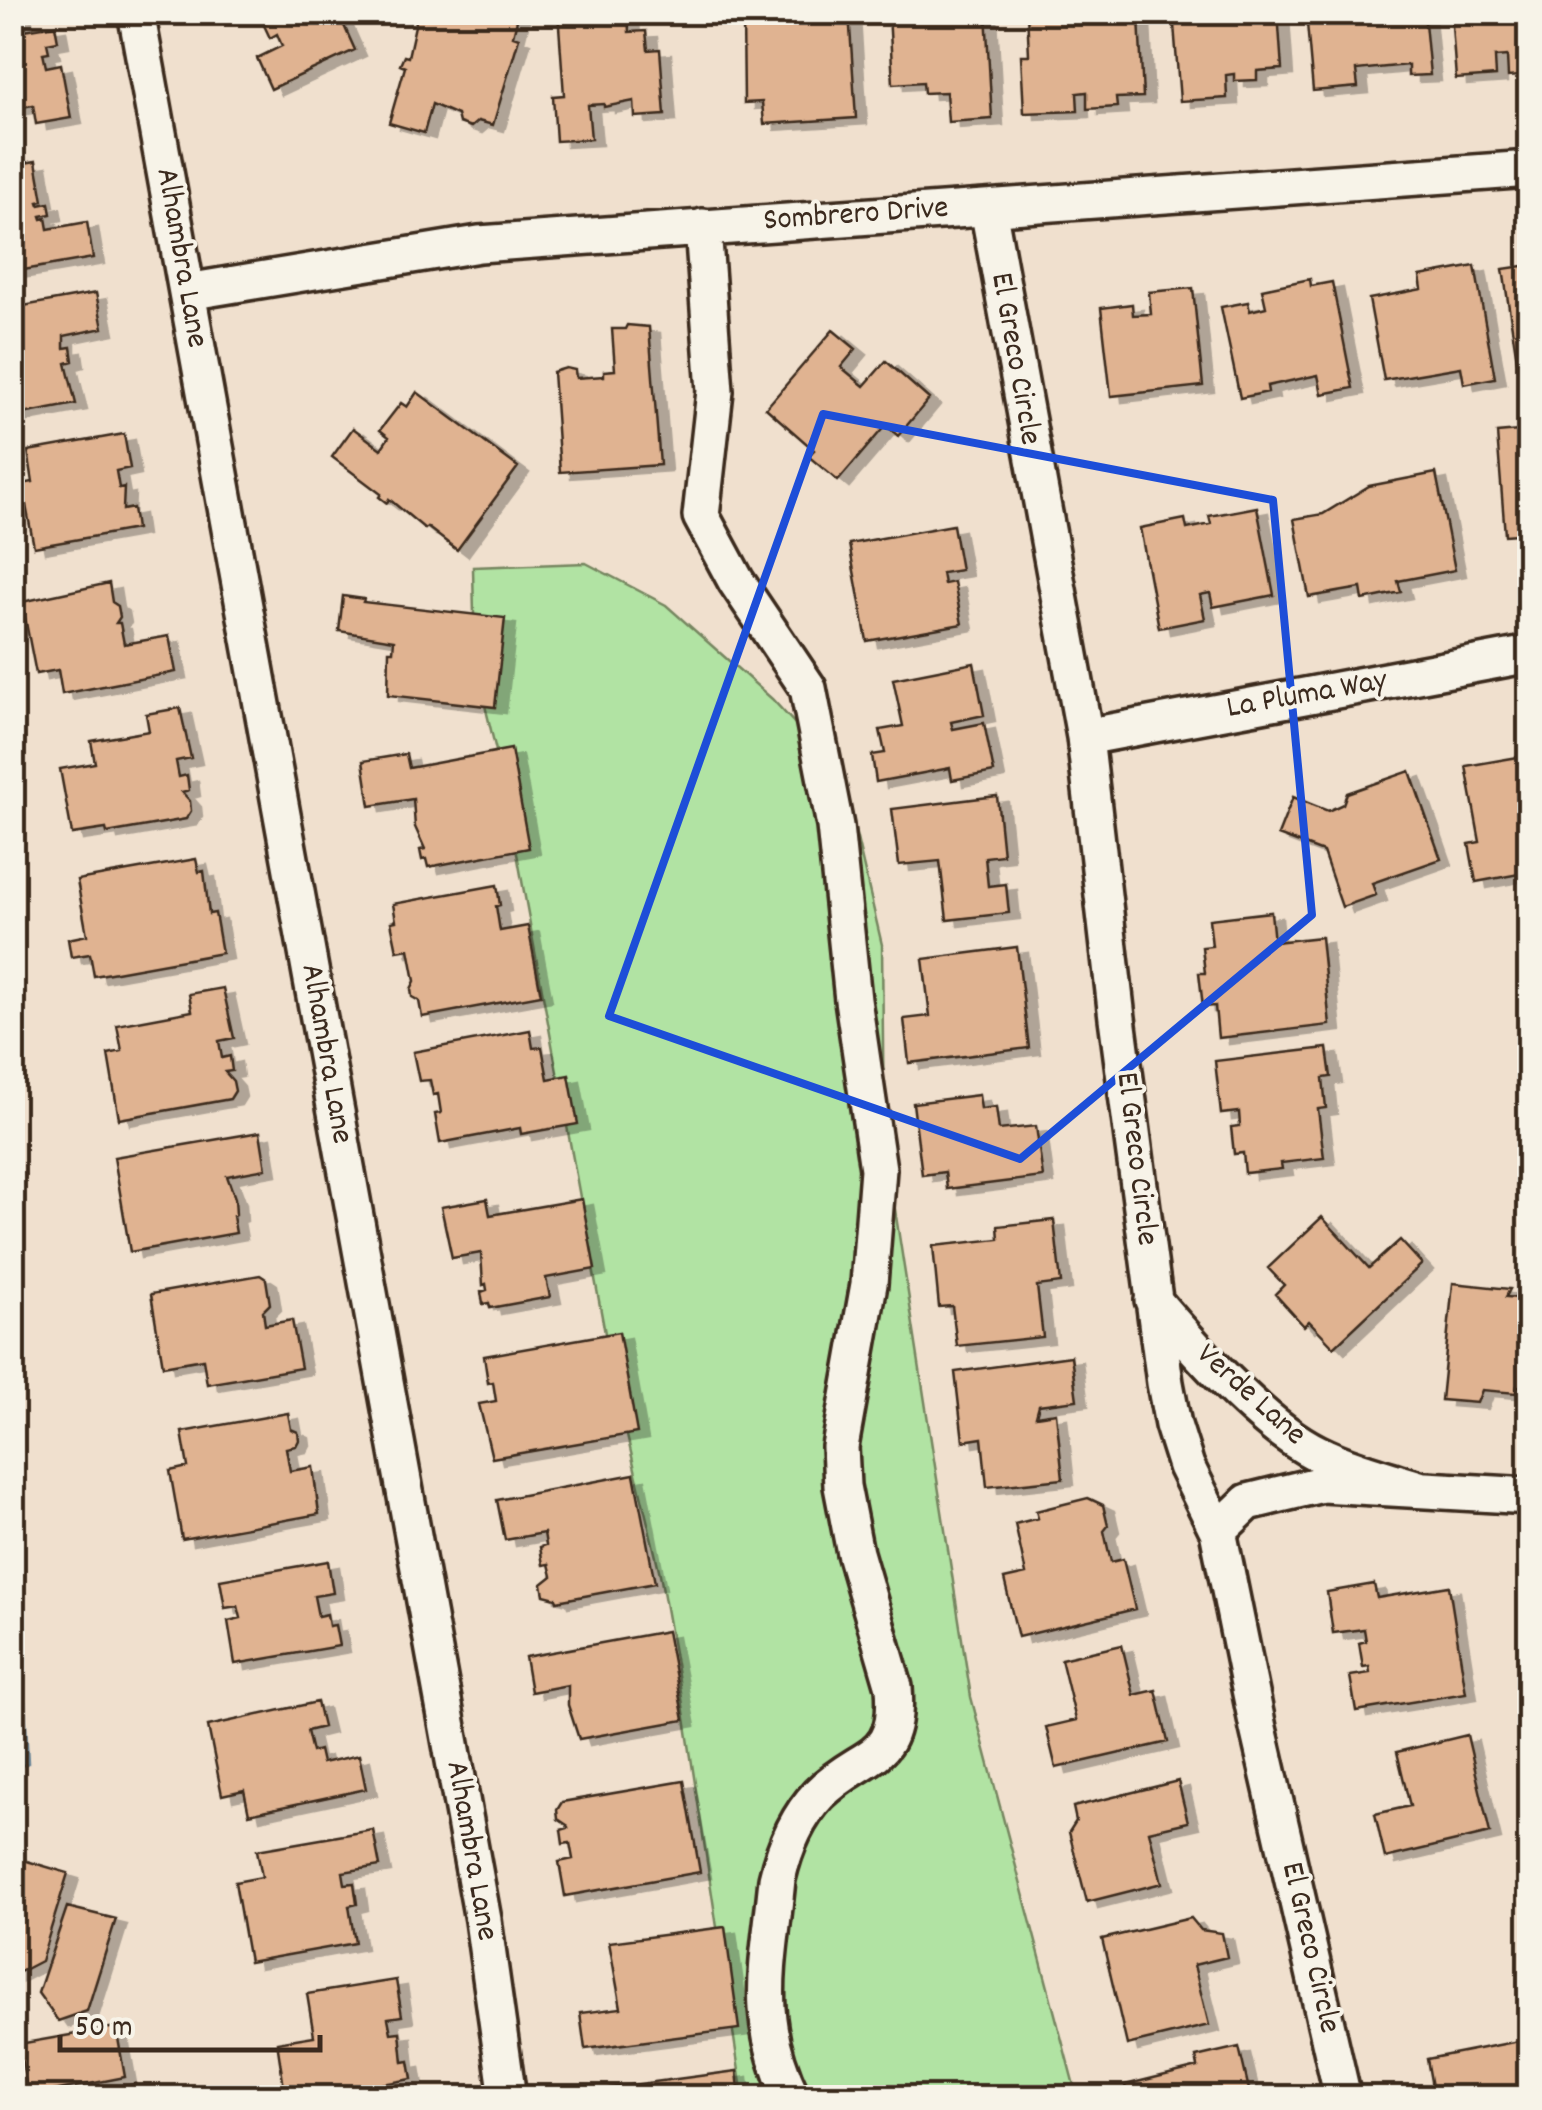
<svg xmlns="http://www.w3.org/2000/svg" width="1542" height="2110" font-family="Dekko,sans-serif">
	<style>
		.green { fill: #b1e3a3; stroke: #768660; stroke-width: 2.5 }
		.water { fill: #87c2e7; stroke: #698597; stroke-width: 2.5 }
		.building { fill: #e0b391; stroke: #3b2a1e; stroke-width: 2.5; filter: url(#shadow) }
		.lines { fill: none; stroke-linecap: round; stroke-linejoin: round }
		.minor-casing { stroke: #3b2a1e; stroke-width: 42 }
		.minor { stroke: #f7f3e8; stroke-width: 35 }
		.marked { fill: none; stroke: #1d4ed8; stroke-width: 8; stroke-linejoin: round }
		.labels { text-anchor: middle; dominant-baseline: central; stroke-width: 8; stroke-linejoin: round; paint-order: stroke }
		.street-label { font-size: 32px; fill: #3b2a1e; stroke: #f7f3e8 }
	</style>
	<defs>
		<filter id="shadow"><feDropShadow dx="11" dy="6" stdDeviation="0" flood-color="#0004"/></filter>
	</defs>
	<rect width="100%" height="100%" fill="#f0e0ce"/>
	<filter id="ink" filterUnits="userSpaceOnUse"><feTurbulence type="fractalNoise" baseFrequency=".01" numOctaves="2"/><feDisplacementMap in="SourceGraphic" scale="20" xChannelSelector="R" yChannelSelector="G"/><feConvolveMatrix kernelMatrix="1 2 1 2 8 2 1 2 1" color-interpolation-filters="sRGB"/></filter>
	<g filter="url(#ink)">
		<path class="green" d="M586 563 666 605 772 699 842 775 882 945 884 1139 971 1697 1077 2097H743L681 1692 660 1574 613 1377 505 788 475 664 473 567Z"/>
		<path class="water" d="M13 1616 24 1685 28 1763 13 1770Z"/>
		<path class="building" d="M267 12H338L355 50 271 89 257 58 282 46 277 34 270 38 263 23 270 20Z
			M418 12 453 16 454 12H519L513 36 519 38 493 125 478 121 471 127 459 123 457 115 432 104 424 133 389 123 405 67 400 65 404 56 408 57Z
			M558 12H628L629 32 646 31 648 50 660 49 665 115 635 117 634 101 604 107V104L588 105 591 139 556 141 553 96 564 95Z
			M781 12H849L856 118 764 124 762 102 744 103 743 15Z
			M921 12H986L992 119 948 122 946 92 924 93 923 82 893 84 889 14Z
			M1027 12H1089L1090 19 1139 17 1143 97 1116 98 1117 107 1087 109V92L1077 93 1078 111 1024 113 1021 55H1029Z
			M1173 12H1278L1282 69 1257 71V80L1234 81V74L1226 75 1227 98 1180 101Z
			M1306 12H1424L1430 75 1408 76V65L1356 70 1358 87 1313 91Z
			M1451 12H1530V75L1508 77 1507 56 1495 57 1496 76 1456 79Z
			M21 16 24 30 55 25 58 41 47 43 49 52 43 53 46 67 61 64 71 118 36 124 33 105 12 109V17Z
			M36 161 43 201 38 202 39 205 49 203 51 214 41 216 42 219 46 218 48 229 87 222 93 258 12 272V165Z
			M1530 265V379L1520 380 1503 269Z
			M1475 266 1495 378 1464 384 1461 367 1384 380 1369 299 1422 289 1420 276Z
			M1310 279 1311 286 1332 282 1353 388 1322 394 1318 375 1267 386 1268 392 1240 398 1221 307 1248 302 1250 311 1266 307 1262 289Z
			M1193 288 1203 386 1111 396 1101 308 1132 304 1133 315 1151 314 1149 292Z
			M96 293 103 328 64 336V348L71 347 73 361 66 363 76 404 12 416V308Z
			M627 325 649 327 660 465 560 472 553 372 566 368 575 370 576 378 604 376V371L615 370 612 329H625Z
			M833 330 856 349 841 367 864 386 886 361 929 399 898 436 886 425 838 481 808 456 814 450 766 408Z
			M417 392 518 467 457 550 427 527 425 529 389 499 387 503 379 497 381 494 332 457 353 428 381 449 389 437 380 430 401 403 407 407Z
			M1530 430V533L1505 535 1497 433Z
			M124 434 130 468 116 471 119 488 124 487 123 510 133 508 136 529 34 547 22 484 33 482 28 451Z
			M1436 473 1455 570 1398 581 1401 592 1363 600 1361 588 1309 597 1294 519 1323 514 1369 486Z
			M1257 507 1274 595 1213 607 1210 593 1200 595 1205 619 1159 628 1140 528 1185 519 1187 529 1211 524 1209 516Z
			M953 525 961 570 942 573 944 584 954 582 962 624 867 641 849 544Z
			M109 583 112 602 118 606 120 617 116 623H120L124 644 169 636 176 672 62 694 58 670 36 674 22 602Z
			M343 596 364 599 363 602 505 618 495 707 388 695 389 651H393L394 640 339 631Z
			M974 663 984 715 951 722 953 729 984 723 994 772 952 780 950 768 876 782 872 755 885 753 880 730 903 726 893 679Z
			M180 708 191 758 176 761 179 777 187 775 189 790 182 792 190 801 191 811 186 819 107 833 106 829 72 834 60 769 95 763 91 741 149 731 146 714Z
			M511 749 529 848 428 867 426 859 422 860 420 850 425 849 415 827 413 799 370 806 363 761 406 754 409 768Z
			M1518 757 1519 764 1530 762V872L1476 882 1469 844 1480 842 1466 766Z
			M1410 771 1441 859 1372 883 1376 895 1342 907 1323 852 1278 835 1293 797 1328 811 1343 804 1347 793Z
			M997 796 1003 855 985 857 988 886 1006 884 1009 913 947 920 940 861 899 865 892 809Z
			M196 859 199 872 204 871 209 914 215 913 222 953 94 976 90 954 71 957 68 939 87 935 77 880Z
			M497 885 500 905 496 906 500 931 528 926 541 995 422 1017 419 1001 412 997 411 989 415 981 409 949 397 951 391 922 396 921 393 904Z
			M1271 912 1274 942 1321 937 1330 1025 1218 1038 1215 1006 1203 1007 1199 973H1205L1202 947 1212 946 1209 919Z
			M1017 947 1029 1048 909 1063 904 1019 930 1016 923 959Z
			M223 988 234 1038 219 1041 222 1058 230 1056 232 1071 225 1072 233 1081 235 1091 230 1099 119 1119 108 1054 122 1051 117 1025 192 1011 189 994Z
			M530 1030 533 1048 542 1047 548 1079 569 1075 578 1124 521 1134 520 1128 440 1143 435 1114 441 1113 438 1094 433 1095 430 1080 419 1081 413 1052Z
			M1327 1048 1331 1077 1323 1078 1326 1108 1318 1109 1324 1158 1281 1163 1282 1169 1245 1173 1243 1153 1234 1154 1231 1127 1240 1126 1239 1112 1221 1114 1215 1061Z
			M979 1095 981 1109 996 1107 999 1130 1036 1126 1043 1177 947 1189 945 1172 922 1175 913 1103Z
			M260 1132 266 1169 227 1176 235 1198 236 1215 233 1216 236 1233 130 1252 114 1157Z
			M487 1199 490 1215 582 1199 595 1269 546 1278 550 1297 490 1308 489 1303 483 1304 481 1292 487 1290 486 1284 483 1285 481 1253 452 1258 441 1207Z
			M1322 1217 1369 1268 1400 1240 1422 1264 1334 1347 1309 1321 1304 1326 1275 1294 1284 1285 1268 1268Z
			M1054 1220 1061 1283 1037 1286 1043 1337 957 1346 952 1306 939 1307 933 1246 999 1239 998 1226Z
			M260 1275 266 1279 270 1304 263 1311 265 1325 292 1320 301 1368 207 1384 203 1359 163 1366 151 1294Z
			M1453 1283 1510 1289 1506 1297 1530 1299V1387L1517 1386 1516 1393 1482 1390 1477 1403 1441 1400Z
			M619 1332 637 1433 492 1458 479 1404 496 1401 493 1382 488 1383 484 1356Z
			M1071 1356 1077 1400 1039 1405 1036 1416 1056 1413 1063 1479 987 1487 982 1438 963 1441 955 1372Z
			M288 1413 291 1429 298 1432 299 1440 296 1446 286 1448 290 1471 313 1467 319 1514 182 1539 170 1471 188 1467 182 1432Z
			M634 1474 655 1583 557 1601 556 1598 544 1595 542 1584 552 1576 549 1564 543 1565 540 1547 546 1545 544 1533 505 1540 497 1500Z
			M1088 1498 1103 1505 1108 1526 1104 1531 1111 1562 1123 1559 1135 1609 1018 1637 1004 1579 1026 1574 1015 1524 1038 1518 1036 1511Z
			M328 1561 333 1593 314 1596 318 1616 327 1614 329 1626 335 1625 339 1646 235 1664 228 1621 241 1618 238 1606 225 1608 220 1580Z
			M1374 1584 1377 1598 1449 1586 1466 1693 1356 1711 1350 1676 1370 1673 1369 1666 1363 1667 1359 1643 1366 1641 1364 1629 1333 1633 1327 1592Z
			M667 1631 684 1720 579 1739 568 1705V1685L531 1692 525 1657Z
			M1122 1645 1134 1695 1156 1690 1168 1742 1056 1768 1046 1727 1076 1720 1061 1659Z
			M317 1702 323 1727 307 1731 312 1752 319 1750 322 1763 359 1755 366 1789 249 1814 244 1790 222 1795 208 1726Z
			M1467 1735 1490 1833 1385 1858 1375 1814 1410 1806 1397 1752Z
			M684 1781 700 1872 565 1896 559 1862 573 1859 570 1843 563 1844 561 1830 568 1828 567 1825 558 1819 557 1810 562 1802Z
			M1178 1781 1188 1822 1149 1831 1162 1883 1087 1902 1069 1832 1076 1821 1073 1807Z
			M373 1830 380 1866 343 1872 345 1884 354 1883 357 1904 349 1906 355 1943 249 1962 235 1882 262 1877 257 1850Z
			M20 1859 68 1873 41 1961 12 1976V1881Z
			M67 1907 116 1919 87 2011 58 2021 38 1993Z
			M1191 1918 1201 1930 1222 1933 1227 1957 1194 1965 1209 2025 1127 2045 1102 1939Z
			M725 1927 739 2029 585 2049 580 2013 621 2008 609 1942Z
			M396 1980 402 2016 388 2018 391 2033 400 2032 403 2062 409 2061 412 2079 324 2094 323 2088 285 2094 277 2042 314 2036 307 1994Z
			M116 2027 125 2077 28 2096 19 2044Z
			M1524 2040 1530 2069V2098H1434L1427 2059Z
			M1239 2047 1250 2094 1236 2098H1128L1125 2085 1198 2067 1196 2057Z
			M737 2071 740 2098H607L611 2096 609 2088Z
			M135 2084 137 2098H66Z"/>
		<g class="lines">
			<defs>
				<path id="minor" d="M136 12 483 1920 508 2098
					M988 208 1085 737 1117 1018 1165 1383 1173 1425 1186 1466 1218 1531 1258 1728 1343 2098
					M703 227 715 391 701 516 736 581 808 688 835 826 853 1000 878 1169 869 1284 840 1447 842 1486 855 1553 894 1687C900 1765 863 1750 819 1794 797 1817 784 1849 777 1879 769 1966 752 2015 792 2098
					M187 292 479 244 1530 169
					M1085 737 1530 654
					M1153 1300C1193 1347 1262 1426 1317 1453 1349 1469 1384 1478 1419 1489
					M1218 1531 1248 1502 1322 1484 1530 1496"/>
			</defs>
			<use href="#minor" class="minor-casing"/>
			<use href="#minor" class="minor"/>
		</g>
	</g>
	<path class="marked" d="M823 414 1273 500 1312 915 1020 1159 609 1016Z"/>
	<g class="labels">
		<g class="street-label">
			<text transform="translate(856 216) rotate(-4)">Sombrero Drive</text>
			<text transform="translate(180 258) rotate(80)">Alhambra Lane</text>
			<text transform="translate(1014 359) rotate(80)">El Greco Circle</text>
			<text transform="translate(1307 696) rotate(-10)">La Pluma Way</text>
			<text transform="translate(325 1054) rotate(80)">Alhambra Lane</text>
			<text transform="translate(1135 1159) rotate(83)">El Greco Circle</text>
			<text transform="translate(1250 1396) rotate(42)">Verde Lane</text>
			<text transform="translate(470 1851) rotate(80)">Alhambra Lane</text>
			<text transform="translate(1309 1948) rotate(77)">El Greco Circle</text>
		</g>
	</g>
	<rect width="1542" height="2110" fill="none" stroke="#f7f3e8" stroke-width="50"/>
	<rect x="25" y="25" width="1492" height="2060" fill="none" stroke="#3b2a1e" stroke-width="4" filter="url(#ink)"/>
	<path d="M60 2035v15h260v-15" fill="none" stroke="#3b2a1e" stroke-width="5"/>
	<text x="75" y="2035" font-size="30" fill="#3b2a1e" stroke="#f7f3e8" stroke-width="8" paint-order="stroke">50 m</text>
</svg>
